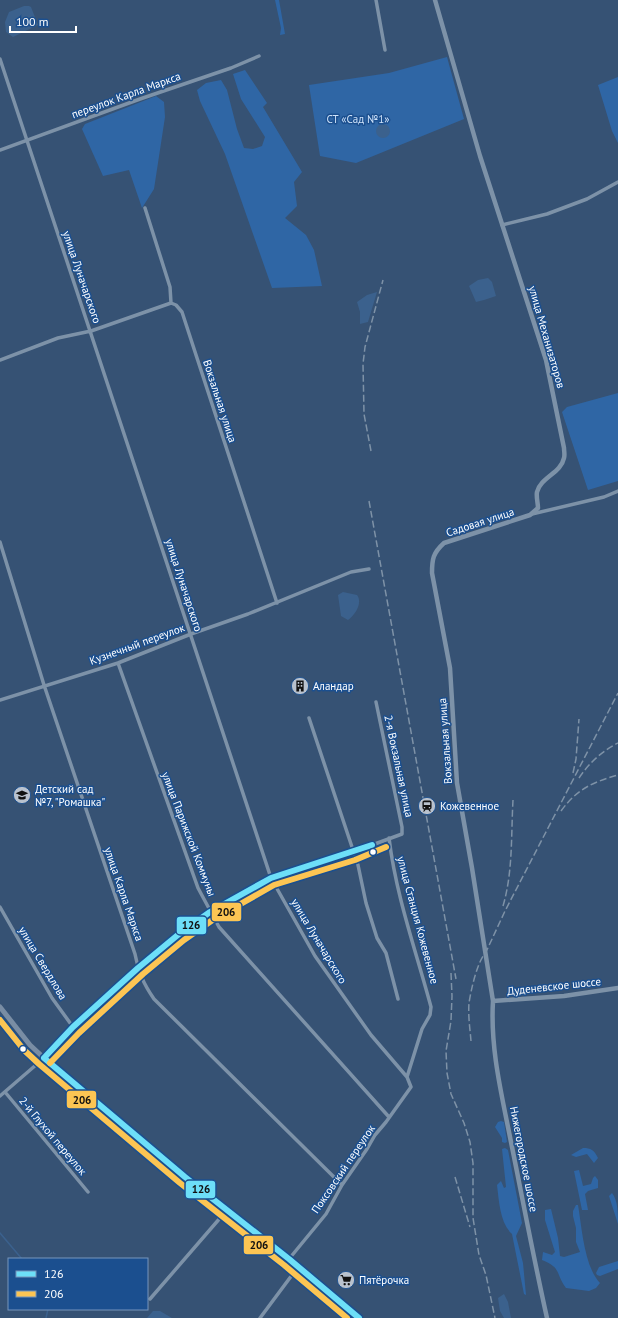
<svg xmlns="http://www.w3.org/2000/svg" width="618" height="1318" font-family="'PT Sans',sans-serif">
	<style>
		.green { fill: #2f66a5 }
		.water { fill: #3b618d }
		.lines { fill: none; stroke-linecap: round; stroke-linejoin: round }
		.stream { stroke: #3b618d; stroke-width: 1.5 }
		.minor { stroke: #7d92a8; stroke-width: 3.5 }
		.tertiary { stroke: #7d92a8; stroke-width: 4.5 }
		.secondary { stroke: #798da4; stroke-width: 5 }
		.rail { stroke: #7e92a7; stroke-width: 1.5; stroke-dasharray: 7 3; stroke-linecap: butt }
		.bus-1-casing { stroke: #1b4f8f; stroke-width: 9 }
		.bus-2-casing { stroke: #1b4f8f; stroke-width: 9 }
		.bus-1 { stroke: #6ddff8; stroke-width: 6 }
		.bus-2 { stroke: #fcc553; stroke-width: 6 }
		.bus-dot { fill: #fff; stroke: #1b4f8f; stroke-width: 1.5 }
		.labels { text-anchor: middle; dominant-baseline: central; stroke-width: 3; stroke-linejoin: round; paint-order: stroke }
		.street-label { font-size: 11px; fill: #fff; stroke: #1b4f8f }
		.park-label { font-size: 11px; fill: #cfe3fa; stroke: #1b4f8f }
		.poi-label { font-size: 11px; fill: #fff; stroke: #1b4f8f; text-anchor: start }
		.line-badge { stroke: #1b4f8f; stroke-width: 1.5 }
		.pale-badge-label { font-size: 11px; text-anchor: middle; font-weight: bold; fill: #111 }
	</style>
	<rect width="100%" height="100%" fill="#365274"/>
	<path class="green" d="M275 0H279L285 34 280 35 281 28Z
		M447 57 464 119 356 163 320 156 309 85 389 73Z
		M245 70 267 103 263 107 302 172 294 182 297 206 285 218 306 235 314 250 322 286 272 288 225 154 200 101 197 90 206 83 221 80 227 90 237 129 244 148 253 149 262 146 265 137 241 99 233 74Z
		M618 77V143L612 131 598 85Z
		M156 96 164 102 165 117 154 189 142 208 129 170 103 176 82 129 85 124Z
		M618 393V481L588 490 562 412 567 407Z
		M501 1121 504 1122 507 1142 505 1143 502 1142V1138L495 1127 498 1122Z
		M505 1148 508 1150 522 1223 516 1236 523 1263 526 1295 524 1294 512 1234C500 1223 499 1201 497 1185L501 1181 504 1188 506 1187 502 1149Z
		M583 1148C591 1148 594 1150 598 1158L594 1163 587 1154 576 1157 571 1155Z
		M579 1170 583 1186 591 1184 593 1178 595 1176 598 1180V1188L588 1191 585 1194 588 1210H582L574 1171Z
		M612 1193C618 1200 618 1214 618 1224L609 1196Z
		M576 1205H578C582 1228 584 1266 600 1283L596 1288 589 1291 566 1288C555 1273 562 1268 542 1260L543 1252 552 1255 555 1252 545 1220V1210L551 1209 558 1238 560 1256 564 1257 580 1252 576 1242V1228L573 1216V1211Z
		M618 1261V1269L600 1276 597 1275 596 1273 599 1267Z"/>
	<path class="water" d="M24 6H29L31 7 38 25 13 37 6 32 5 22 9 12Z
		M376 131a7 7 0 1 1 14 0a7 7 0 1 1-14 0Z
		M488 278 492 282 496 296 484 300 476 302 469 286 478 280Z
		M377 292 368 322 360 324V312L357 302 367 295Z
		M343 592 357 595C363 603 355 615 348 620L341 616 338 595Z
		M504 1294 508 1302 511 1318H504L500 1311 498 1298Z
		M153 1311H160L172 1318H147Z"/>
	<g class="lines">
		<path class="stream" d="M0 1233 22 1259
			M46 1318 48 1309"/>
		<path class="minor" d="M376 0 385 50
			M0 59 271 878 315 956 371 1035 407 1077 411 1087 386 1122 375 1135 367 1149 342 1185 326 1214 289 1259
			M0 150 140 99 231 68 259 56
			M145 208 170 287 171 303 176 305 182 312 277 603
			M502 225 547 214 587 199 618 182
			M0 360 58 338 91 331 171 303
			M532 514 604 497 618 491
			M0 542 44 685 135 954C139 973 143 983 154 999L342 1185
			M118 663 198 888 219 927 389 1117
			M0 700 118 663 191 634 248 614 351 572 369 569
			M309 718 358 865 366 903 377 938 386 953 398 999
			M389 838C396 896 416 951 431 1007L430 1015 422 1029 407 1077
			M0 907 52 998 73 1027
			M5 1092 88 1192
			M0 1096 44 1058 73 1027 138 968 179 934 210 912 271 878 353 852 402 834V827L376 702
			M150 1299 227 1210
			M260 1318 298 1267"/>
		<path class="tertiary" d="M435 0 480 156 546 360 564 448C564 451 565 455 564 458 561 473 541 477 537 492 536 497 538 503 538 508L530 515 444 543C433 553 432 559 432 573L450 668 457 783 472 868 493 1001C490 1049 502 1096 511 1142 523 1201 534 1260 547 1318
			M493 1001 564 996 618 988"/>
		<path class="secondary" d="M0 1007 30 1045 44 1058 185 1177 289 1259 359 1318"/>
		<path class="rail" d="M371 451 364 414 363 364 365 347 383 280
			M369 501 456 979
			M573 773 576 759 579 719
			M579 778C589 763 602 751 618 743
			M561 811C577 789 593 782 618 775
			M503 906C513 872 511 836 513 800
			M451 973 452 996 451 1021 446 1051 447 1073 451 1094 464 1123 470 1142 473 1163V1218L479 1255 486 1275 495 1318
			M471 1041C470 1029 468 1016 469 1003 471 990 477 962 486 952L505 911 618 693
			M455 1177 470 1227"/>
		<defs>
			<path id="bus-1" d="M44 1058 185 1177 289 1259 359 1318
				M44 1058 73 1027 138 968 179 934 210 912 271 878 372 845"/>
			<path id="bus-2" d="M0 1020 24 1050 39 1064 180 1183 284 1265 347 1318
				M50 1063 79 1033 143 974 184 940 214 919 274 885 355 860 386 847"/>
		</defs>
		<use href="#bus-1" class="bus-1-casing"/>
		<use href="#bus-2" class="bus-2-casing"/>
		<use href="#bus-1" class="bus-1"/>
		<use href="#bus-2" class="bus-2"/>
	</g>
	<defs>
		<symbol id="building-disc" viewBox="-11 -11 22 22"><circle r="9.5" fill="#b9c2ce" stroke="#1b4f8f"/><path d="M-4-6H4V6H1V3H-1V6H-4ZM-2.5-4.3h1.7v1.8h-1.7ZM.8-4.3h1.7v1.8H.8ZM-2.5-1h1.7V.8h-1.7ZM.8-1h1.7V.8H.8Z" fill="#111"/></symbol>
		<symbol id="school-disc" viewBox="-11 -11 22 22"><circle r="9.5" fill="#b9c2ce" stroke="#1b4f8f"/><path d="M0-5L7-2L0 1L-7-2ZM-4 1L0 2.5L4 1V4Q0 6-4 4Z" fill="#111"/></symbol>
		<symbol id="station-disc" viewBox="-11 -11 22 22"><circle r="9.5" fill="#b9c2ce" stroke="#1b4f8f"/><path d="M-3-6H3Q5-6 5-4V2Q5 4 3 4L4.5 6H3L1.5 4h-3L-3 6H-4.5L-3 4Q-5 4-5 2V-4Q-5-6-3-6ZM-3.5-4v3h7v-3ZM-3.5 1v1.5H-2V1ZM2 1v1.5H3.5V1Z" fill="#111"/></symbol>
		<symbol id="supermarket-disc" viewBox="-11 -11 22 22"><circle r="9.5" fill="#b9c2ce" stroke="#1b4f8f"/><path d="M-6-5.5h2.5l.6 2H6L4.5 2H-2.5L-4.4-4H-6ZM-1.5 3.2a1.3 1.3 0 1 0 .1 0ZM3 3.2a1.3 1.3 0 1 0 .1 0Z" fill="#111"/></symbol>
	</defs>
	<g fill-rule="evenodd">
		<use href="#building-disc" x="290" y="676" width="20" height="20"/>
		<use href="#school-disc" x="12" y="785" width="20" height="20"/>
		<use href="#station-disc" x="417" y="796" width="20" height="20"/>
		<use href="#supermarket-disc" x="336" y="1270" width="20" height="20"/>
	</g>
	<g class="bus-dot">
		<circle cx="373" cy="852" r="3.5"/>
		<circle cx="23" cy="1049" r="3.5"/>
	</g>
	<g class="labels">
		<g class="street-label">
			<text transform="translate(126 95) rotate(-20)">переулок Карла Маркса</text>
			<text transform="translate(82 277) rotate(71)">улица Луначарского</text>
			<text transform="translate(547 337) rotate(74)">улица Механизаторов</text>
			<text transform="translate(220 401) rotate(72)">Вокзальная улица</text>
			<text transform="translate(480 522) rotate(-18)">Садовая улица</text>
			<text transform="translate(184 585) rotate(72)">улица Луначарского</text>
			<text transform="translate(137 644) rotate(-20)">Кузнечный переулок</text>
			<text transform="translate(445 741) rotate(-94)">Вокзальная улица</text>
			<text transform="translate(399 766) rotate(78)">2-я Вокзальная улица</text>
			<text transform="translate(189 834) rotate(69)">улица Парижской Коммуны</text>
			<text transform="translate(124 894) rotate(71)">улица Карла Маркса</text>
			<text transform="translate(418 920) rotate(75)">улица Станция Кожевенное</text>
			<text transform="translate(319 941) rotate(59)">улица Луначарского</text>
			<text transform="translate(43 963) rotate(59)">улица Свердлова</text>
			<text transform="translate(554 986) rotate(-6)">Дуденевское шоссе</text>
			<text transform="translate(53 1136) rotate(50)">2-й Глухой переулок</text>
			<text transform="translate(524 1159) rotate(79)">Нижегородское шоссе</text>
			<text transform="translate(343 1169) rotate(-56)">Поксовский переулок</text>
		</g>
		<g class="park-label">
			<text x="358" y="119">СТ «Сад №1»</text>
		</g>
		<g class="poi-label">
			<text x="313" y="686">Аландар</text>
			<text x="35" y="789">Детский сад<tspan x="35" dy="13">№7, "Ромашка"</tspan></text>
			<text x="440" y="806">Кожевенное</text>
			<text x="359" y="1280">Пятёрочка</text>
		</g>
	</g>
	<g class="line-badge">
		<rect x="211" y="902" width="31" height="20" rx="4" fill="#fcc553"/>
		<rect x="176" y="916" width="31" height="19" rx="4" fill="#6ddff8"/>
		<rect x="66" y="1090" width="31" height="19" rx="4" fill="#fcc553"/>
		<rect x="185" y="1180" width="31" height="19" rx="4" fill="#6ddff8"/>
		<rect x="243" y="1235" width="31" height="20" rx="4" fill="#fcc553"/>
	</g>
	<g class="pale-badge-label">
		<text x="226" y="916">206</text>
		<text x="191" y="929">126</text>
		<text x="82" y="1104">206</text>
		<text x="201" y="1193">126</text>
		<text x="259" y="1249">206</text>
	</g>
	<rect x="8" y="1258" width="140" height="52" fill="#1b4f8f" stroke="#7695bc"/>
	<rect x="16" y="1271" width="20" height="6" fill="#6ddff8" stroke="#7695bc"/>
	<text x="44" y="1278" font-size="12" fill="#ffffff">126</text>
	<rect x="16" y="1291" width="20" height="6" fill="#fcc553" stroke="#7695bc"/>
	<text x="44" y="1298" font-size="12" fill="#ffffff">206</text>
	<path d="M10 26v6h66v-6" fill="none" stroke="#ffffff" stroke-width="2"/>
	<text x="16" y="26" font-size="12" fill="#ffffff" stroke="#1b4f8f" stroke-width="3" paint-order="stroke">100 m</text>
</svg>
